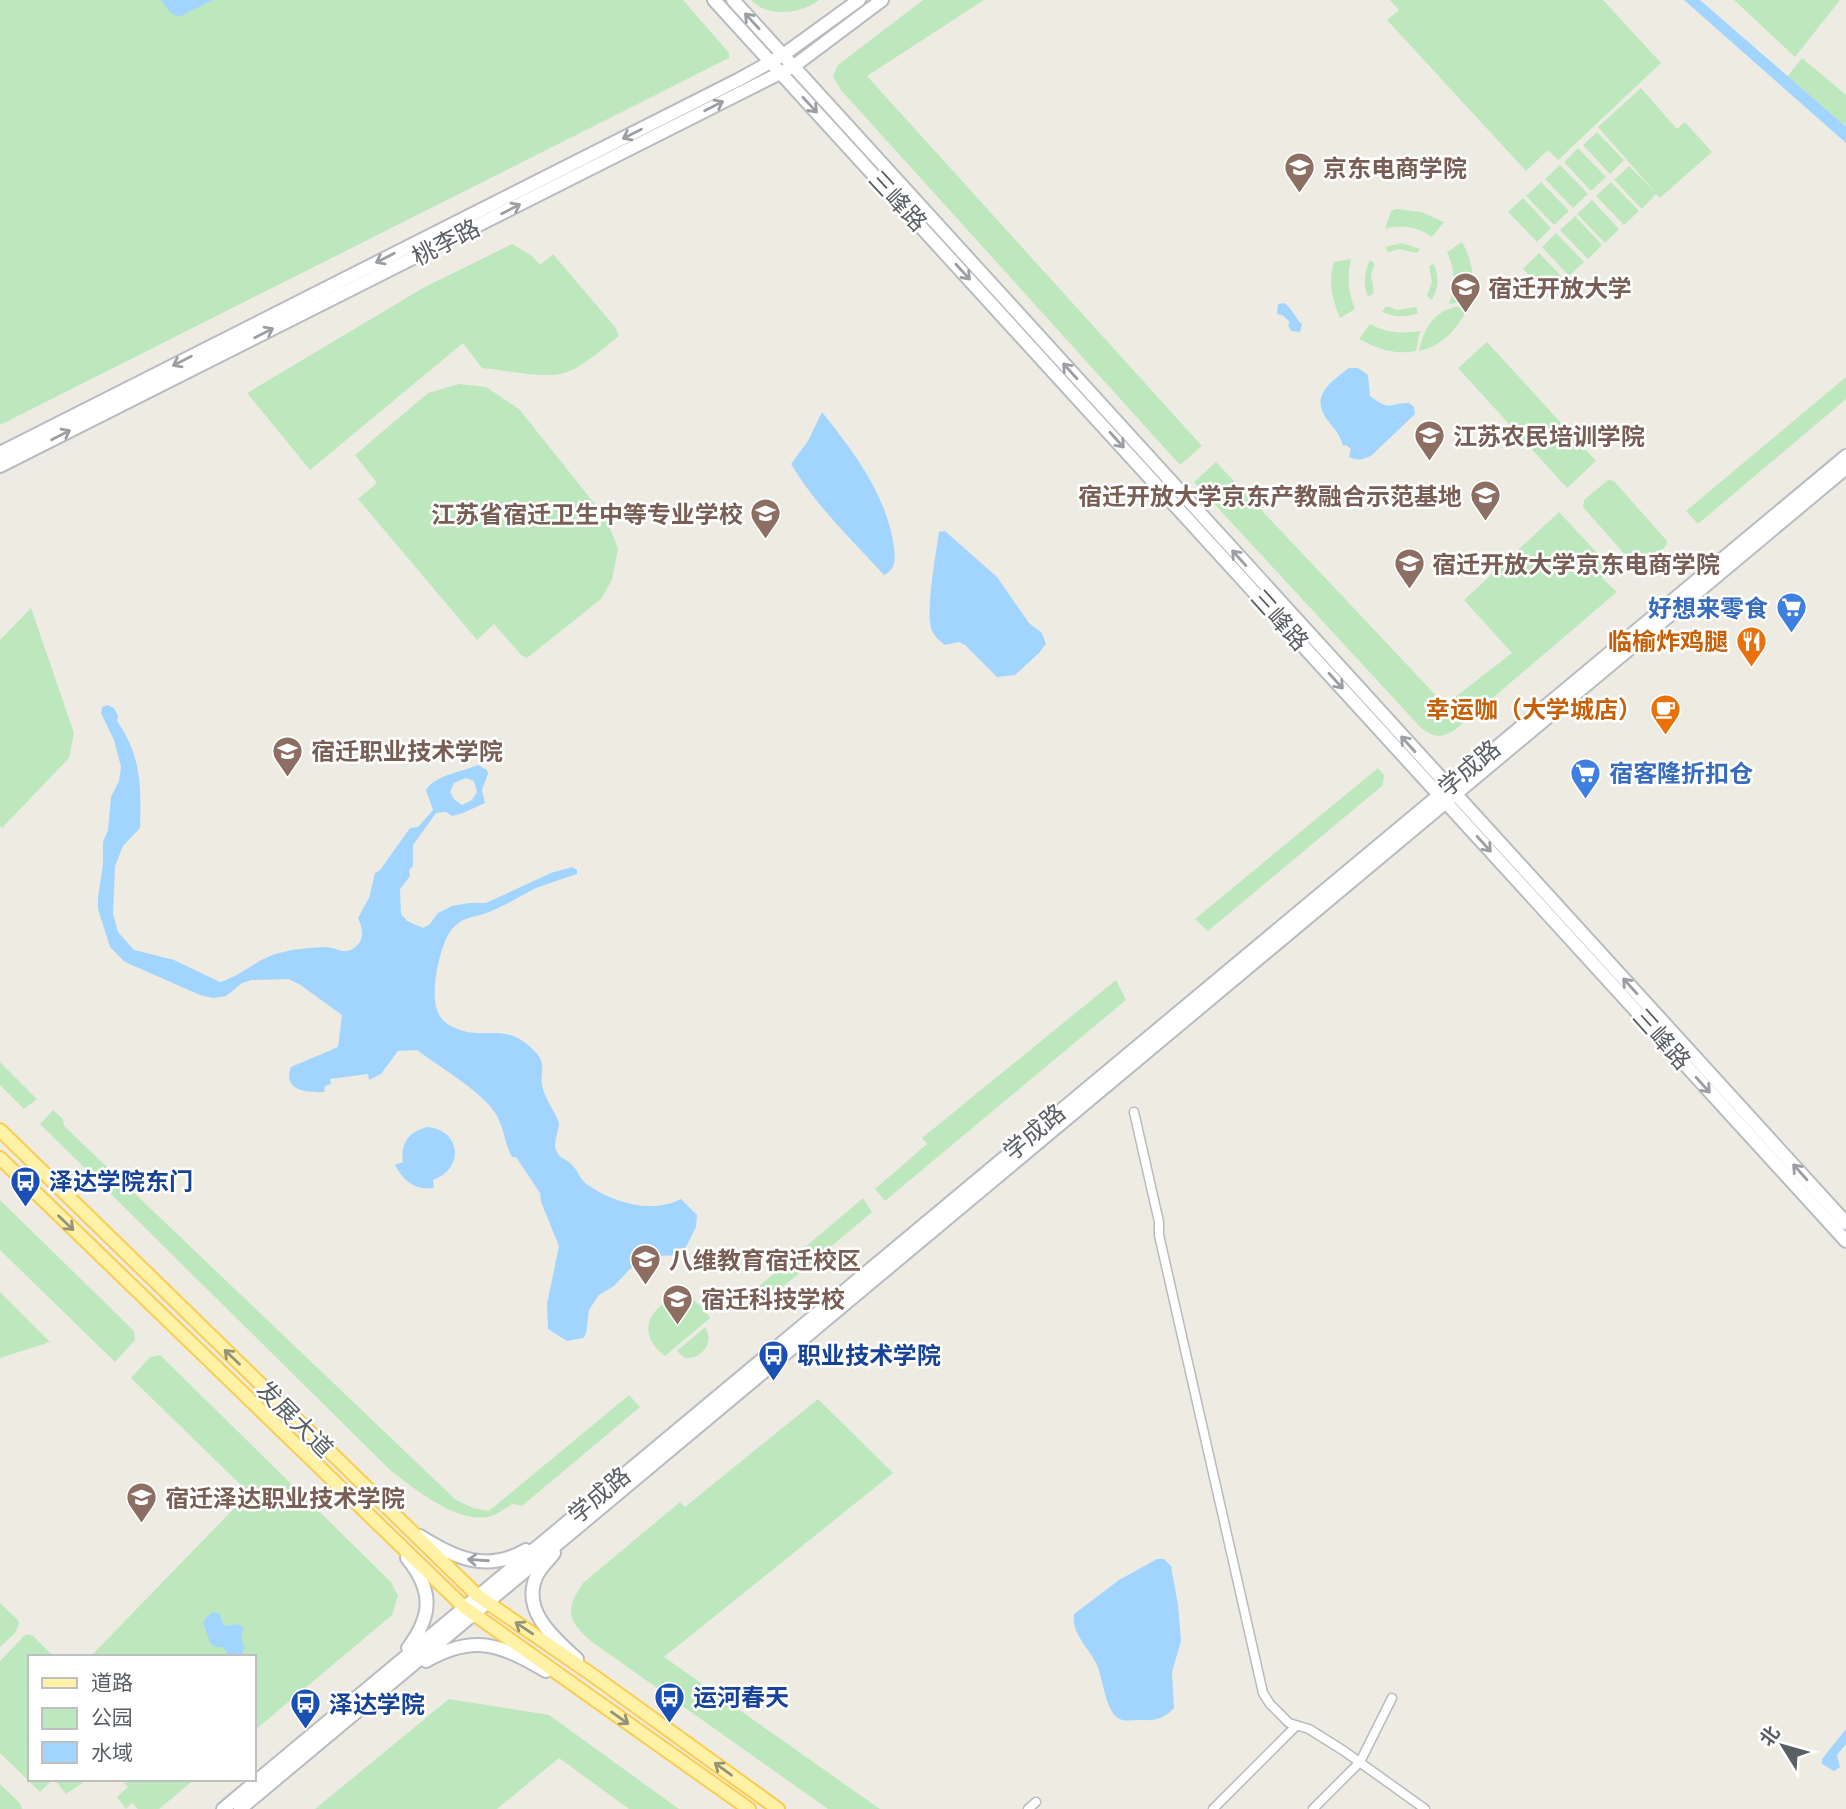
<svg xmlns="http://www.w3.org/2000/svg" width="1846" height="1809" font-family="Cabin,'Noto Sans SC',sans-serif">
	<style>
		.green { fill: #bde8bd }
		.water { fill: #a1d5ff; fill-rule: evenodd }
		.lines { fill: none; stroke-linecap: round; stroke-linejoin: round }
		.street-casing { stroke: #b7babf; stroke-width: 11 }
		.secondary-casing { stroke: #b8bcc2; stroke-width: 16 }
		.primary-casing { stroke: #facc50; stroke-width: 16 }
		.street { stroke: #fff; stroke-width: 8 }
		.secondary { stroke: #fff; stroke-width: 12 }
		.primary { stroke: #fff2a6; stroke-width: 12 }
		.oneway { stroke: #9c9fa2 }
		.oneway2 { stroke: #94927b }
		.labels { text-anchor: middle; dominant-baseline: central; stroke-width: 5; stroke-linejoin: round; paint-order: stroke }
		.education-label { font-size: 24px; font-weight: bold; fill: #785e54; stroke: #fff; text-anchor: start }
		.street-label { font-size: 24px; fill: #5a5f64; stroke: #fff }
		.shop-label { font-size: 24px; font-weight: bold; fill: #366cbe; stroke: #fff; text-anchor: end }
		.food-label { font-size: 24px; font-weight: bold; fill: #c56008; stroke: #fff; text-anchor: end }
		.transit-label { font-size: 24px; font-weight: bold; fill: #164399; stroke: #fff; text-anchor: start }
	</style>
	<rect width="100%" height="100%" fill="#eeece2"/>
	<path class="green" d="M0 0H683L729 53V58L721 62 0 425Z
		M751 0H819C802 14 767 18 751 0Z
		M923 0H984L867 76 1202 446 1180 465 840 89 833 76 838 65Z
		M1390 0H1603L1661 63 1558 160 1548 150 1526 171 1387 20 1399 10Z
		M1734 0H1840L1795 57Z
		M1802 58 1846 95V127L1787 77Z
		M1641 88 1677 129 1685 122 1712 152 1660 198 1656 194 1642 209 1614 180 1629 166 1656 193 1598 127Z
		M1597 132 1624 160 1610 174 1583 145Z
		M1578 148 1606 177 1591 191 1564 162Z
		M1560 165 1588 194 1573 208 1545 179Z
		M1541 182 1569 211 1554 225 1526 196Z
		M1611 182 1639 211 1624 225 1596 196Z
		M1523 198 1551 228 1537 242 1508 212Z
		M1592 200 1619 229 1605 243 1577 214Z
		M1397 209 1421 212 1444 222 1432 237C1418 227 1402 224 1385 229L1391 211Z
		M1575 216 1602 245 1588 259 1560 230Z
		M1556 233 1584 262 1569 276 1542 247Z
		M1462 242C1473 262 1475 278 1471 301L1449 304C1456 285 1455 271 1447 252Z
		M1402 243 1420 249 1417 253 1399 249 1388 252 1385 247Z
		M512 244 531 255 540 265 553 254 615 327 619 336C603 348 584 367 564 373 543 379 505 370 482 368L463 343 310 470 247 393 423 288Z
		M1539 253 1563 278 1547 294 1523 269Z
		M1351 259C1347 278 1348 291 1355 309L1340 318C1332 299 1328 282 1334 262Z
		M1370 260 1375 264 1371 274 1374 293 1368 297C1363 283 1364 273 1370 260Z
		M1434 264C1439 277 1439 287 1432 300L1427 296 1432 282 1429 266Z
		M1470 305C1459 326 1444 346 1419 351 1425 322 1439 306 1470 305Z
		M1386 306 1397 310 1416 307 1418 313C1405 318 1395 317 1382 312Z
		M1370 324C1387 333 1400 334 1420 331L1416 351C1394 355 1378 349 1359 339Z
		M1487 342 1596 461 1567 488 1458 368Z
		M1846 377V399L1698 524 1686 511Z
		M459 384 486 387 519 409 606 518 618 549 612 580 601 599 527 658 521 655 494 624 477 640 358 499 377 483 355 455 428 393Z
		M1216 462 1445 705 1512 653 1464 600 1559 512 1612 569 1602 578 1617 592 1455 730C1440 738 1435 738 1421 728L1194 482Z
		M1608 480 1614 481 1667 541 1666 546 1641 568 1635 566 1583 507 1584 500Z
		M31 608 74 733 69 758 2 828 0 826V640Z
		M1378 768 1384 775 1383 785 1208 931 1195 919Z
		M1116 980 1126 1000 885 1201 875 1189 927 1144 922 1138Z
		M0 1062 37 1099 24 1109 0 1085Z
		M53 1110 63 1119 64 1126 456 1500 473 1508 489 1511 629 1395 640 1407 522 1506 513 1504C506 1507 500 1513 494 1515 461 1528 413 1488 389 1469L40 1124Z
		M863 1198 872 1212 764 1303 751 1293Z
		M0 1200 134 1331 135 1340 115 1362 0 1250Z
		M0 1292 50 1342 0 1358Z
		M679 1296C694 1298 702 1305 710 1318L665 1356C635 1334 649 1306 679 1296Z
		M705 1327C715 1342 702 1360 685 1358L677 1351Z
		M160 1355 391 1582 398 1596 392 1615 254 1731V1657H90L249 1493 131 1378 150 1357Z
		M818 1399 893 1473 664 1657 880 1809H828L592 1642C568 1621 564 1611 583 1583L680 1502 685 1507Z
		M0 1603 18 1620 19 1624 15 1633 0 1647Z
		M26 1634 33 1636 54 1657H30V1779H53L40 1792 0 1753V1661Z
		M449 1699 549 1715 679 1809H629L559 1758 497 1809H315Z
		M54 1779H88L66 1794Z
		M121 1779H195L159 1809H138L132 1803 126 1809 117 1797 128 1787Z
		M0 1784 20 1803 22 1809H0Z"/>
	<path class="water" d="M161 0H213L179 17 170 12Z
		M1684 0H1700L1846 127V143Z
		M1284 303C1292 308 1295 318 1302 324L1300 332 1291 331 1288 325 1290 322 1282 315 1277 314 1278 304Z
		M1349 368H1358L1368 375 1370 396C1391 412 1388 403 1409 403L1414 407 1415 414 1372 455C1363 460 1358 461 1349 457L1351 449 1346 445 1343 446C1341 436 1335 430 1329 422 1309 397 1328 384 1349 368Z
		M822 412C853 451 884 491 893 541 895 554 898 569 884 575 851 539 816 506 791 464L808 441Z
		M945 531 997 577 1029 623 1042 633 1046 644 1039 653 1015 675 997 677 965 645 959 642 945 645C939 640 933 636 931 628 926 609 936 553 939 532Z
		M108 705 114 708 118 716 117 721C142 757 141 787 140 828L123 846 115 866 113 914 118 932 134 950 174 960 220 982C241 976 258 958 279 953 293 949 309 948 323 947 335 946 343 956 354 948 365 940 363 929 358 918L369 898 375 873 380 870 410 828 418 827 433 810 426 790C435 775 462 772 478 765L487 770 488 774 482 790 485 803 463 813 452 816 446 812 436 813 413 845V866L409 870 410 876 400 889 401 914 407 921 423 928 430 924 438 913 452 906 469 903H486L551 873 572 867 577 870V874C563 879 549 883 536 888 520 896 505 906 489 912 477 917 465 916 455 926 443 936 436 970 435 985 434 1001 435 1018 451 1026 484 1044 506 1017 538 1055 546 1066 540 1073 542 1085 545 1100 554 1109 559 1123 559 1131 553 1143 556 1150 559 1158 566 1159 571 1164 578 1170 580 1180 588 1185 614 1203 652 1214 681 1199L697 1215 696 1227 682 1255 656 1256 630 1269 614 1286 599 1295 589 1310 586 1334 583 1338 567 1341 548 1329 547 1304 559 1246 541 1202 540 1193 516 1157H512C505 1144 504 1129 497 1116 485 1093 439 1067 417 1050L398 1051 381 1074 369 1080 368 1074 330 1079 331 1084 325 1086 324 1092C306 1093 282 1090 291 1067L338 1047 342 1015 299 984 288 979 252 980 242 983 226 996 213 998 200 995 125 962 110 947 98 909V897L103 864V842L108 830 111 797 119 781 121 767 114 740 101 713 102 707ZM466 778 474 781 477 792 472 800 462 805 454 799 450 792 454 783Z
		M428 1127C462 1131 464 1169 433 1180L434 1188C416 1191 403 1181 395 1165L403 1162C400 1144 409 1131 428 1127Z
		M1157 1559H1164L1171 1566 1178 1605 1181 1641 1172 1672 1174 1708C1164 1719 1154 1721 1140 1720 1133 1720 1123 1722 1118 1718 1105 1710 1103 1677 1096 1663 1088 1647 1071 1633 1074 1614L1119 1580Z
		M212 1612 219 1613 224 1626 238 1624 244 1628 241 1637 245 1648 241 1656 231 1657 222 1647H216L210 1643 203 1622Z
		M1846 1729V1744L1837 1755 1840 1767 1834 1771 1822 1764V1759Z"/>
	<g class="lines">
		<defs>
			<path id="street" d="M1134 1112 1159 1222V1235L1263 1693 1270 1704 1289 1723 1309 1729 1344 1751 1425 1809
				M1028 1809 1036 1802
				M1213 1809 1296 1726
				M1313 1809 1360 1762 1392 1698"/>
			<path id="secondary" d="M714 0 1846 1241
				M733 0 1846 1223
				M0 453 738 80 783 55 859 0
				M0 466 794 66 882 0
				M420 1536C455 1558 486 1573 526 1550
				M554 1553C549 1560 541 1567 537 1575 520 1610 554 1638 577 1659
				M407 1558C433 1590 433 1615 408 1648
				M426 1661C475 1633 501 1645 546 1671
				M223 1809 1846 456
				M240 1809 1846 468"/>
			<path id="primary" d="M0 1130 478 1596 591 1674 778 1809
				M0 1158 464 1607 749 1809"/>
		</defs>
		<use href="#street" class="street-casing"/>
		<use href="#secondary" class="secondary-casing"/>
		<use href="#primary" class="primary-casing"/>
		<use href="#street" class="street"/>
		<use href="#secondary" class="secondary"/>
		<use href="#primary" class="primary"/>
	</g>
	<defs><path id="oneway-shaft" d="M-6 0H5M1.5-3L5.5 0L1.5 3" fill="none" stroke-width="1.6" stroke-linecap="round" stroke-linejoin="round" transform="scale(1.75)"/></defs>
	<g class="oneway">
		<use href="#oneway-shaft" transform="translate(752 21) rotate(-133)"/>
		<use href="#oneway-shaft" transform="translate(810 105) rotate(47)"/>
		<use href="#oneway-shaft" transform="translate(714 106) rotate(-27)"/>
		<use href="#oneway-shaft" transform="translate(632 134) rotate(153)"/>
		<use href="#oneway-shaft" transform="translate(511 209) rotate(-27)"/>
		<use href="#oneway-shaft" transform="translate(385 258) rotate(153)"/>
		<use href="#oneway-shaft" transform="translate(963 272) rotate(47)"/>
		<use href="#oneway-shaft" transform="translate(264 333) rotate(-27)"/>
		<use href="#oneway-shaft" transform="translate(182 361) rotate(153)"/>
		<use href="#oneway-shaft" transform="translate(1070 371) rotate(-132)"/>
		<use href="#oneway-shaft" transform="translate(61 435) rotate(-27)"/>
		<use href="#oneway-shaft" transform="translate(1117 440) rotate(48)"/>
		<use href="#oneway-shaft" transform="translate(1239 558) rotate(-132)"/>
		<use href="#oneway-shaft" transform="translate(1336 681) rotate(48)"/>
		<use href="#oneway-shaft" transform="translate(1408 744) rotate(-132)"/>
		<use href="#oneway-shaft" transform="translate(1484 844) rotate(48)"/>
		<use href="#oneway-shaft" transform="translate(1630 986) rotate(-132)"/>
		<use href="#oneway-shaft" transform="translate(1703 1085) rotate(48)"/>
		<use href="#oneway-shaft" transform="translate(1800 1172) rotate(-132)"/>
		<use href="#oneway-shaft" transform="translate(478 1560) rotate(-176)"/>
	</g>
	<g class="oneway2">
		<use href="#oneway-shaft" transform="translate(66 1223) rotate(44)"/>
		<use href="#oneway-shaft" transform="translate(232 1357) rotate(-136)"/>
		<use href="#oneway-shaft" transform="translate(524 1628) rotate(-146)"/>
		<use href="#oneway-shaft" transform="translate(620 1718) rotate(35)"/>
		<use href="#oneway-shaft" transform="translate(723 1769) rotate(-144)"/>
	</g>
	<defs>
		<symbol id="university-pin" viewBox="-11 -11 22 30"><path d="M0 17L-7.5 6A9.5 9.5 0 1 1 7.5 6Z" fill="#8d6e63" stroke="#fff"/><path d="M0-5L7-2L0 1L-7-2ZM-4 1L0 2.5L4 1V4Q0 6-4 4Z" fill="#fff"/></symbol>
		<symbol id="school-pin" viewBox="-11 -11 22 30"><path d="M0 17L-7.5 6A9.5 9.5 0 1 1 7.5 6Z" fill="#8d6e63" stroke="#fff"/><path d="M0-5L7-2L0 1L-7-2ZM-4 1L0 2.5L4 1V4Q0 6-4 4Z" fill="#fff"/></symbol>
		<symbol id="supermarket-pin" viewBox="-11 -11 22 30"><path d="M0 17L-7.5 6A9.5 9.5 0 1 1 7.5 6Z" fill="#3f7fe0" stroke="#fff"/><path d="M-6-5.5h2.5l.6 2H6L4.5 2H-2.5L-4.4-4H-6ZM-1.5 3.2a1.3 1.3 0 1 0 .1 0ZM3 3.2a1.3 1.3 0 1 0 .1 0Z" fill="#fff"/></symbol>
		<symbol id="restaurant-pin" viewBox="-11 -11 22 30"><path d="M0 17L-7.5 6A9.5 9.5 0 1 1 7.5 6Z" fill="#e8710a" stroke="#fff"/><path d="M-5-6h1v4h1v-4h1v4h1v-4h1v5L-1.5 .5V6h-2V.5L-5-1ZM5-6V6H3V1.5H1.5Q1.5-4 5-6Z" fill="#fff"/></symbol>
		<symbol id="cafe-pin" viewBox="-11 -11 22 30"><path d="M0 17L-7.5 6A9.5 9.5 0 1 1 7.5 6Z" fill="#e8710a" stroke="#fff"/><path d="M-5.5-4.5H6V0H3Q3 3.5 0 3.5H-2.5Q-5.5 3.5-5.5 0ZM3-3.2v2h1.7v-2ZM-6 4.5H4V6H-6Z" fill="#fff"/></symbol>
		<symbol id="bus-pin" viewBox="-11 -11 22 30"><path d="M0 17L-7.5 6A9.5 9.5 0 1 1 7.5 6Z" fill="#1a4fb4" stroke="#fff"/><path d="M-5-6H5V4H4V6H2V4H-2V6H-4V4H-5ZM-3.5-4V0h7V-4ZM-3.5 1.2v1.5H-2V1.2ZM2 1.2v1.5H3.5V1.2Z" fill="#fff"/></symbol>
	</defs>
	<g fill-rule="evenodd">
		<use href="#university-pin" x="1282" y="150" width="35" height="47"/>
		<use href="#university-pin" x="1448" y="270" width="35" height="47"/>
		<use href="#university-pin" x="1412" y="418" width="35" height="47"/>
		<use href="#university-pin" x="1468" y="478" width="35" height="47"/>
		<use href="#school-pin" x="748" y="496" width="35" height="47"/>
		<use href="#university-pin" x="1392" y="546" width="35" height="47"/>
		<use href="#supermarket-pin" x="1774" y="590" width="35" height="47"/>
		<use href="#restaurant-pin" x="1734" y="624" width="35" height="47"/>
		<use href="#cafe-pin" x="1648" y="692" width="35" height="47"/>
		<use href="#university-pin" x="270" y="734" width="35" height="47"/>
		<use href="#supermarket-pin" x="1568" y="756" width="35" height="47"/>
		<use href="#bus-pin" x="8" y="1164" width="35" height="47"/>
		<use href="#university-pin" x="628" y="1242" width="35" height="47"/>
		<use href="#university-pin" x="660" y="1282" width="35" height="47"/>
		<use href="#bus-pin" x="756" y="1338" width="35" height="47"/>
		<use href="#university-pin" x="124" y="1480" width="35" height="47"/>
		<use href="#bus-pin" x="652" y="1680" width="35" height="47"/>
		<use href="#bus-pin" x="288" y="1686" width="35" height="47"/>
	</g>
	<g class="labels">
		<g class="education-label">
			<text x="1323" y="168">京东电商学院</text>
			<text x="1488" y="288">宿迁开放大学</text>
			<text x="1453" y="436">江苏农民培训学院</text>
			<text x="1462" y="496" text-anchor="end">宿迁开放大学京东产教融合示范基地</text>
			<text x="743" y="514" text-anchor="end">江苏省宿迁卫生中等专业学校</text>
			<text x="1432" y="564">宿迁开放大学京东电商学院</text>
			<text x="311" y="751">宿迁职业技术学院</text>
			<text x="669" y="1260">八维教育宿迁校区</text>
			<text x="701" y="1299">宿迁科技学校</text>
			<text x="165" y="1498">宿迁泽达职业技术学院</text>
		</g>
		<g class="street-label">
			<text transform="translate(898 201) rotate(47)">三峰路</text>
			<text transform="translate(446 242) rotate(-27)">桃李路</text>
			<text transform="translate(1280 620) rotate(48)">三峰路</text>
			<text transform="translate(1469 768) rotate(-40)">学成路</text>
			<text transform="translate(1662 1039) rotate(48)">三峰路</text>
			<text transform="translate(1034 1132) rotate(-40)">学成路</text>
			<text transform="translate(295 1419) rotate(45)">发展大道</text>
			<text transform="translate(599 1495) rotate(-40)">学成路</text>
		</g>
		<g class="shop-label">
			<text x="1768" y="608">好想来零食</text>
			<text x="1609" y="773" text-anchor="start">宿客隆折扣仓</text>
		</g>
		<g class="food-label">
			<text x="1728" y="641">临榆炸鸡腿</text>
			<text x="1642" y="709">幸运咖（大学城店）</text>
		</g>
		<g class="transit-label">
			<text x="49" y="1181">泽达学院东门</text>
			<text x="797" y="1355">职业技术学院</text>
			<text x="693" y="1697">运河春天</text>
			<text x="329" y="1704">泽达学院</text>
		</g>
	</g>
	<rect x="28" y="1655" width="228" height="126" fill="#ffffff" stroke="#bdbfc1" stroke-width="2"/>
	<rect x="42" y="1678" width="35" height="10" fill="#fff2a6" stroke="#bdbfc1" stroke-width="2"/>
	<text x="91" y="1690" font-size="21" fill="#5a5f64">道路</text>
	<rect x="42" y="1708" width="35" height="21" fill="#bde8bd" stroke="#bdbfc1" stroke-width="2"/>
	<text x="91" y="1725" font-size="21" fill="#5a5f64">公园</text>
	<rect x="42" y="1742" width="35" height="21" fill="#a1d5ff" stroke="#bdbfc1" stroke-width="2"/>
	<text x="91" y="1760" font-size="21" fill="#5a5f64">水域</text>
	<g transform="translate(1783 1746) rotate(307)" stroke="#ffffff" stroke-width="5" paint-order="stroke">
	<path d="M0-5L12 26L0 18L-12 26Z" fill="#5a5f64"/>
	<text y="-10" font-size="19" font-weight="bold" text-anchor="middle" fill="#5a5f64">北</text>
	</g>
</svg>
